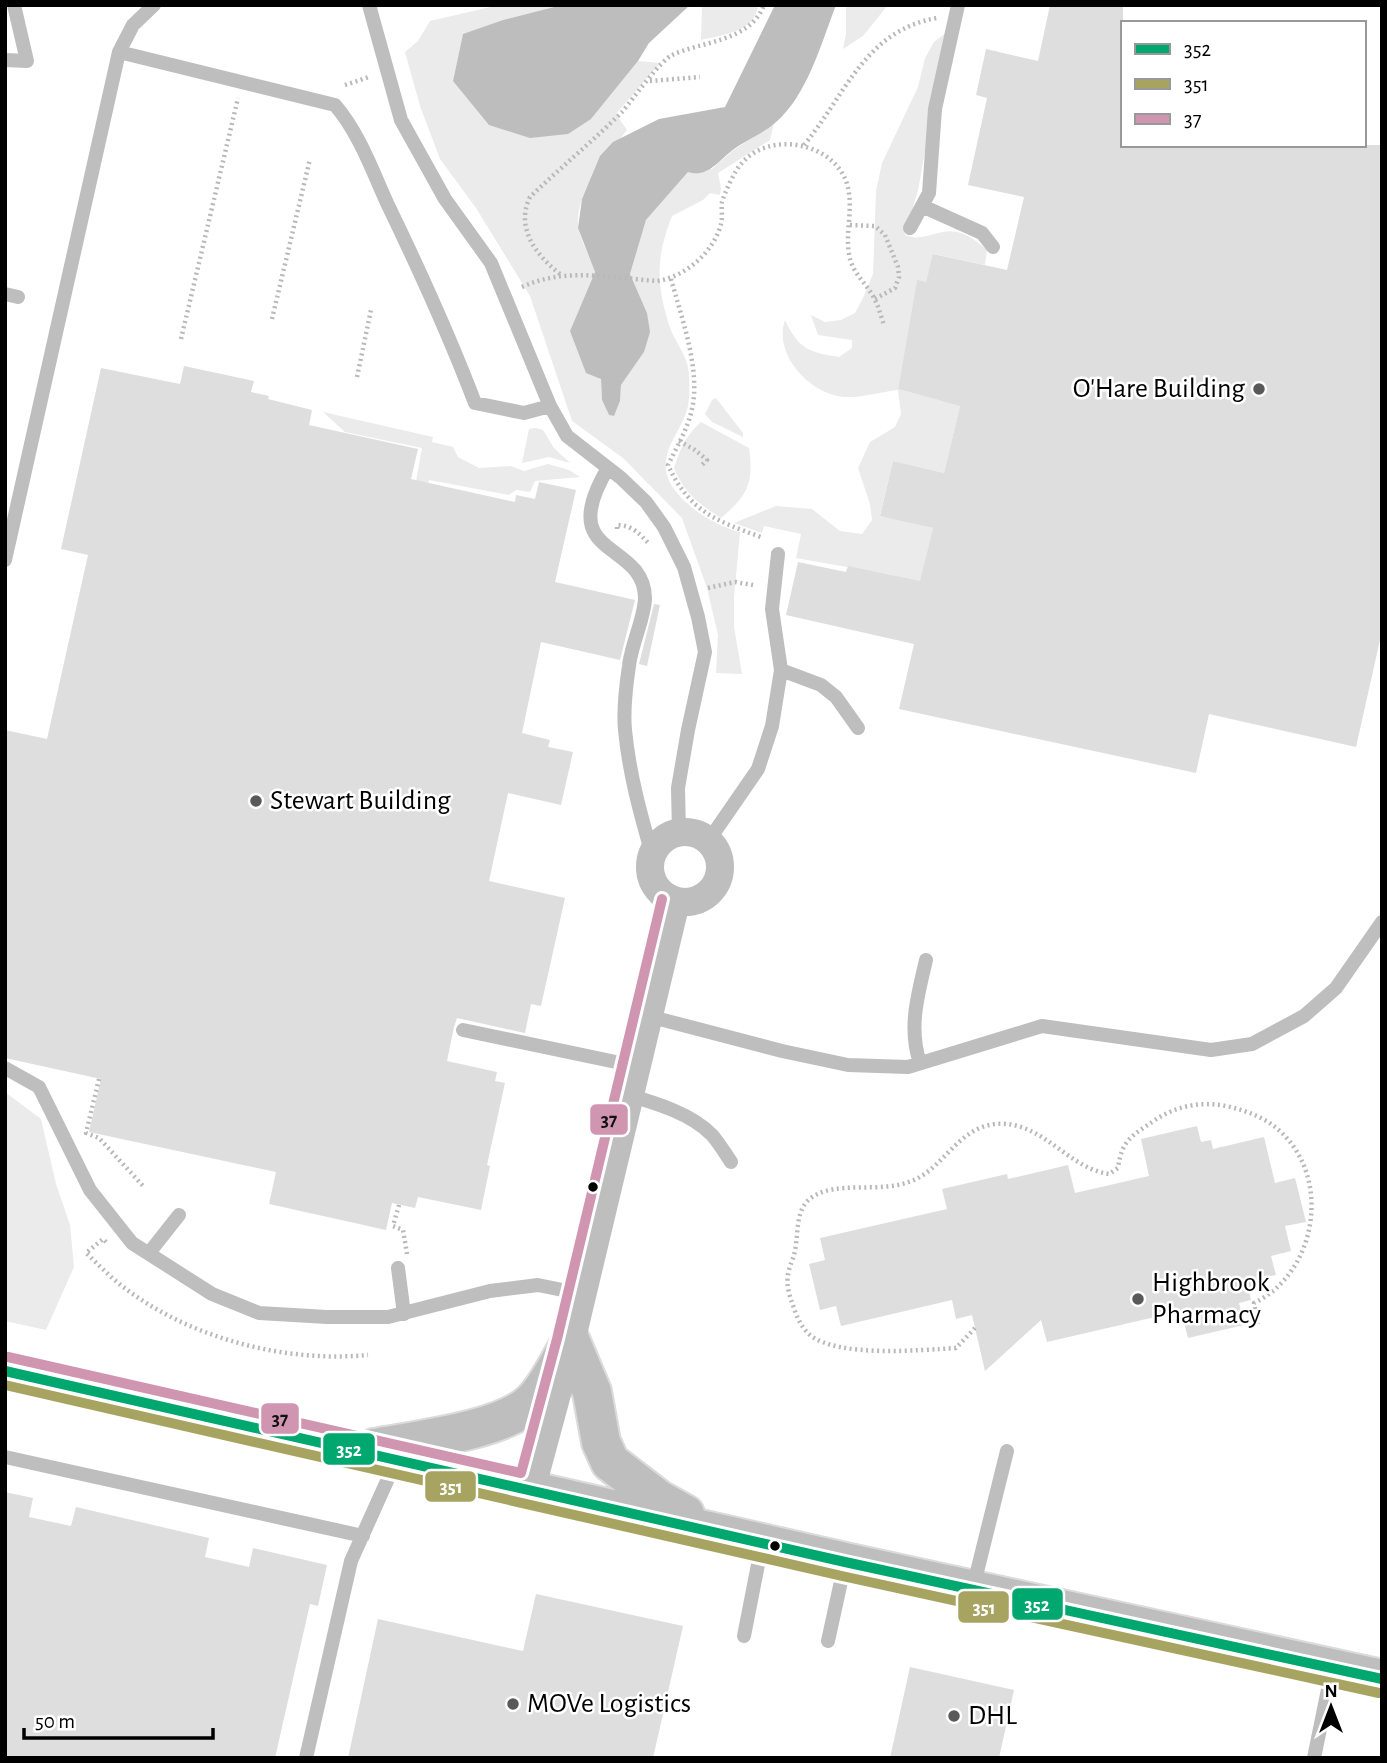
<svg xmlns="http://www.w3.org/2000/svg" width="1387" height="1763" font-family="'Alegreya Sans',sans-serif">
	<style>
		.green { fill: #ebebeb }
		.water { fill: #bdbdbd }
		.building { fill: #dedede }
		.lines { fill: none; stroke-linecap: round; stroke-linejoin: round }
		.primary-casing { stroke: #dbdbdb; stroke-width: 42 }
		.path { stroke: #b9b9b9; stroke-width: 4.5; stroke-dasharray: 2 3.5; stroke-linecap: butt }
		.lane { stroke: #bebebe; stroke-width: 14 }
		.street { stroke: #bebebe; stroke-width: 28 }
		.primary { stroke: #bebebe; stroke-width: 38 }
		.bus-1-casing { stroke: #fff; stroke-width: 16 }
		.bus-2-casing { stroke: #fff; stroke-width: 16 }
		.bus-3-casing { stroke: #fff; stroke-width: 16 }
		.bus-1 { stroke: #00a76e; stroke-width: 10 }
		.bus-2 { stroke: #a7a360; stroke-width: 10 }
		.bus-3 { stroke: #d095b1; stroke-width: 10 }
		.poi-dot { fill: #595959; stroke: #fff; stroke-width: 2.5 }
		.bus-dot { fill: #000; stroke: #fff; stroke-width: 2.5 }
		.labels { text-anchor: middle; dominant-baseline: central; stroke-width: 5; stroke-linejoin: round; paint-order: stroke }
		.poi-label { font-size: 28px; fill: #000; stroke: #fff; text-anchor: start }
		.line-badge { stroke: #fff; stroke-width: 2.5 }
		.badge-label { font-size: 19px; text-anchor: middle; font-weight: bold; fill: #fff }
		.pale-badge-label { font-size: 19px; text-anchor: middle; font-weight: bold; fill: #111 }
	</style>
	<rect width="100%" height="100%" fill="#fff"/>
	<path class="green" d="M499 5H562L503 20 463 35 453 81 591 119 638 61 660 63 616 114 627 130C608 155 571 197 579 231 583 245 590 258 595 272L570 331 601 379 602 400 609 415 614 416 620 401 621 385 644 352 647 313 630 274 646 220 688 172 712 169 731 152 774 123 770 140 718 173 721 188 720 195 710 193 703 200 672 216C656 257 656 283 669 325 673 338 683 350 687 363 690 373 690 395 688 406 683 430 660 449 667 475 674 501 716 527 740 532L734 598V627L742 674 716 673 718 635 707 588 682 518 623 458 572 421 530 296 476 208 440 159 420 106 405 52 418 41 430 21Z
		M702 5H758C756 32 722 35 701 40Z
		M846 5H888L863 36 843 49 846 34Z
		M947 32 918 190 905 235C922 243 939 228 957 232 968 234 979 243 987 250L985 265 934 254 926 282 917 281 898 389 942 401 964 389 944 473 893 461 880 515 933 528 919 587 892 575 796 558 801 534 764 526 762 533 734 523 776 506 812 509 840 531 862 534 872 520 870 504 858 468 870 442 895 427 901 414 898 390C880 392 862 398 844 397 810 394 773 355 785 320 799 349 808 352 839 357L852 348V340L818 335 811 315 825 322 841 320 855 313 864 296 873 274 876 191 882 163 918 87 925 58 934 42Z
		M716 398 743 433V437L712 422 705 414 712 400Z
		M323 412 433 437 432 442 453 447 458 457 479 468 511 466 524 471 548 464 569 470 580 477 535 481 530 492 516 490 509 495 429 480 422 506 412 503 422 448 345 432Z
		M701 422 749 448C754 483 748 495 721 518 698 503 685 494 674 468 680 449 686 435 701 422Z
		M536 428 543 430 554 448 570 463 549 457 522 463 529 429Z
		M5 1092 41 1119 56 1184 70 1225 74 1267 46 1330 5 1321Z"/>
	<path class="water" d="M562 5H690L649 43 638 61 591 119 568 134 530 138 489 125 453 81 463 34 503 20Z
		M775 5H836C821 44 807 96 775 123 761 135 743 141 729 153 717 163 706 178 688 172L646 220 630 274 647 313 650 332 644 352 621 385 620 401 614 416 609 415 602 400 601 379 586 373 570 331 595 272 578 228 582 199 600 156 613 142 659 119 725 107Z"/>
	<path class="building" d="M1050 5H1123V145H1382V631L1356 747 1209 714 1196 773 899 709 914 644 786 615 798 562 846 572 848 566 920 581 933 528 880 516 893 461 944 473 960 406 898 389 917 280 926 282 933 254 1007 270 1024 197 968 185 987 98 976 95 986 49 1038 61Z
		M184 366 254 381 251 392 269 396 268 399 312 410 309 425 418 449 411 479 515 502 516 495 535 499 539 482 576 490 555 582 635 600 620 660 541 642 522 733 550 740 548 747 573 752 561 805 508 793 489 881 565 898 541 1006 531 1004 525 1033 457 1018 454 1027 447 1061 497 1072 495 1081 505 1083 487 1165 490 1166 481 1210 418 1197 415 1208 392 1203 386 1230 269 1204 276 1172 89 1132 101 1079 5 1058V730L47 739 88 555 61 549 101 368 180 384Z
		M654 604 660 605 647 666 639 664Z
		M1197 1126 1201 1142 1211 1140 1213 1149 1264 1137 1275 1183 1295 1178 1306 1222 1285 1226 1291 1251 1271 1256 1276 1275 1254 1280 1256 1289 1249 1291 1251 1300 1239 1303 1244 1325 1188 1338 1181 1311 1047 1342 1041 1320 985 1371 972 1315 956 1319 952 1300 841 1326 836 1306 820 1310 809 1264 825 1260 820 1238 947 1209 942 1189 1007 1174 1008 1179 1068 1165 1075 1193 1149 1176 1141 1139Z
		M5 1492 33 1498 29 1517 71 1526 76 1507 209 1538 205 1557 249 1567 253 1548 327 1565 318 1606 310 1604 275 1758H5Z
		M536 1594 683 1626 653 1758H348L378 1619 523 1651Z
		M910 1667 1014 1690 999 1758H890Z"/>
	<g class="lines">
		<defs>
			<path id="primary" d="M571 1342 592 1392 601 1442 610 1462 658 1499 685 1514
				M5 1371 845 1562 1382 1679
				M374 1448C416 1440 503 1431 533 1401 549 1385 559 1361 571 1342"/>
		</defs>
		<use href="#primary" class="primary-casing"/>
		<path class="path" d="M650 81 700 77
			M345 85 369 77
			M804 145C845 96 865 30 937 18
			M850 225 875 226 885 235 898 267 899 277 895 288 875 299
			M560 274C536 255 515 228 530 197 560 168 593 141 622 112 633 99 660 61 672 55 702 41 750 42 764 5
			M671 279C681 316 701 370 692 409 688 428 677 447 668 465 689 511 716 521 761 537
			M522 287C564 267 612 278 657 281 685 277 714 252 721 224 723 217 721 209 722 202 724 194 735 170 741 164 769 130 834 142 847 184 854 207 845 231 849 254 852 274 867 283 875 300 879 307 881 317 884 325
			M272 319 310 159
			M181 339 238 98
			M357 377 371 310
			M679 441 695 450 707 460 701 466
			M617 529V525C632 525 640 534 650 545
			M708 588 735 582 753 585
			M99 1079 86 1133 99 1138 145 1188
			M399 1205 393 1226 403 1230 407 1254
			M106 1242 103 1239 86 1253C98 1264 109 1276 122 1286 189 1338 284 1363 368 1355
			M975 1328 956 1348C920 1350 839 1358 810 1335 802 1328 797 1318 794 1308 786 1287 785 1278 793 1258 800 1239 793 1211 811 1198 836 1179 881 1195 914 1180 944 1167 959 1127 996 1124 1042 1120 1067 1168 1109 1174L1118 1168C1122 1139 1132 1136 1155 1120 1176 1106 1201 1101 1226 1106 1248 1111 1267 1118 1283 1134 1332 1183 1315 1274 1254 1303L1258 1324"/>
		<path class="lane" d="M369 5 401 120 445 199 491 263 550 406 567 436 621 478 646 502 664 527 684 567 698 617 705 652 688 730 678 788 679 833
			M119 52 335 105C359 133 372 170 387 203 419 269 449 335 475 403L524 413 550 406
			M5 60 27 61 14 5
			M922 206 982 233 993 247
			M910 228 929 193 935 109 958 5
			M5 294 18 297
			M608 468C553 560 644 539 645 598 645 617 631 645 629 666 626 686 623 710 625 730 629 772 640 813 652 854
			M778 554 772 609 781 670
			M5 560 119 52 133 25 154 5
			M709 840 758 769 772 726 781 670 821 685 836 697 858 728
			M648 1016 782 1051 848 1065 908 1067 1042 1026 1211 1050 1252 1044 1304 1016 1336 988 1382 922
			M463 1030 635 1066
			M920 1063C908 1027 918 995 926 960
			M5 1068 39 1087 90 1190 132 1243 212 1294 259 1313 327 1317H388L490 1291 538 1285 582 1294
			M628 1095C656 1103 692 1114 712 1135 719 1143 725 1153 731 1162
			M149 1253 179 1215
			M398 1268 404 1314
			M5 1457 363 1536
			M973 1588 1007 1451
			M744 1636 762 1544
			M828 1641 845 1563
			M306 1758 351 1561 396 1461
			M1314 1758 1332 1670"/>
		<path class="street" d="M650 867a35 35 0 1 1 70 0a35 35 0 1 1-70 0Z
			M531 1490 571 1342 676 902"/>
		<use href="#primary" class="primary"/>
		<defs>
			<path id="bus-1" d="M5 1371 845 1562 1382 1679"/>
			<path id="bus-2" d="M5 1385 842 1576 1379 1693"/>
			<path id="bus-3" d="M8 1357 521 1473 557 1339 662 899"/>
		</defs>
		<use href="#bus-1" class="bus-1-casing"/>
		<use href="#bus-2" class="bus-2-casing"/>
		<use href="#bus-3" class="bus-3-casing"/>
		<use href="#bus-1" class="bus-1"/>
		<use href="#bus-2" class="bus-2"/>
		<use href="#bus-3" class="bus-3"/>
	</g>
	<g class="poi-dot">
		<circle cx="1259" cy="389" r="7"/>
		<circle cx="256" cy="801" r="7"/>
		<circle cx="1138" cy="1299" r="7"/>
		<circle cx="513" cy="1704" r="7"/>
		<circle cx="954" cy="1716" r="7"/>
	</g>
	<g class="bus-dot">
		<circle cx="593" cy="1187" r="6"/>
		<circle cx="775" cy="1546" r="6"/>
	</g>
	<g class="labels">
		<g class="poi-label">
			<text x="1245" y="389" text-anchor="end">O'Hare Building</text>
			<text x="270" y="801">Stewart Building</text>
			<text x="1152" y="1283">Highbrook<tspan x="1152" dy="32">Pharmacy</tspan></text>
			<text x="527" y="1704">MOVe Logistics</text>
			<text x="968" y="1716">DHL</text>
		</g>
	</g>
	<g class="line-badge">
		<rect x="589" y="1103" width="40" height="33" rx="7" fill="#d095b1"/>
		<rect x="260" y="1402" width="40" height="33" rx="7" fill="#d095b1"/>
		<rect x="322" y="1432" width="54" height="34" rx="7" fill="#00a76e"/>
		<rect x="424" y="1470" width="53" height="33" rx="7" fill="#a7a360"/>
		<rect x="1011" y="1587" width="53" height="34" rx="7" fill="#00a76e"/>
		<rect x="957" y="1590" width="53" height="34" rx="7" fill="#a7a360"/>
	</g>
	<g class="badge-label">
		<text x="349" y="1456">352</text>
		<text x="451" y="1493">351</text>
		<text x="1037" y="1611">352</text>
		<text x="984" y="1614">351</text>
	</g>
	<g class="pale-badge-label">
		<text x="609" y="1126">37</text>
		<text x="280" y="1425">37</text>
	</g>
	<rect width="1387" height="1763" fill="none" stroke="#000000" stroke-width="14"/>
	<rect x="1121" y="21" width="245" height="126" fill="#ffffff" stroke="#999999" stroke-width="2"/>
	<rect x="1135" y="44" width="35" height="10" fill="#00a76e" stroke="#999999" stroke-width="2"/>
	<text x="1184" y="56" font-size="21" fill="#000000">352</text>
	<rect x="1135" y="79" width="35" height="10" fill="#a7a360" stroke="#999999" stroke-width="2"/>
	<text x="1184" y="91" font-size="21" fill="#000000">351</text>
	<rect x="1135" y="114" width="35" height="10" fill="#d095b1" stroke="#999999" stroke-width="2"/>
	<text x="1184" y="126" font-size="21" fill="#000000">37</text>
	<g transform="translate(1331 1707)" stroke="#ffffff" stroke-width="5" paint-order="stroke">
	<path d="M0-5L12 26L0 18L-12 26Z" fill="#000000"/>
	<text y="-10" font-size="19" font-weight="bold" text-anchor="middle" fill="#000000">N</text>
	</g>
	<path d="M24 1728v10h189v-10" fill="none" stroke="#000000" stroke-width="3.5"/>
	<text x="35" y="1728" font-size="21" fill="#000000" stroke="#ffffff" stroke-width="5" paint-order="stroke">50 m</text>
</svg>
